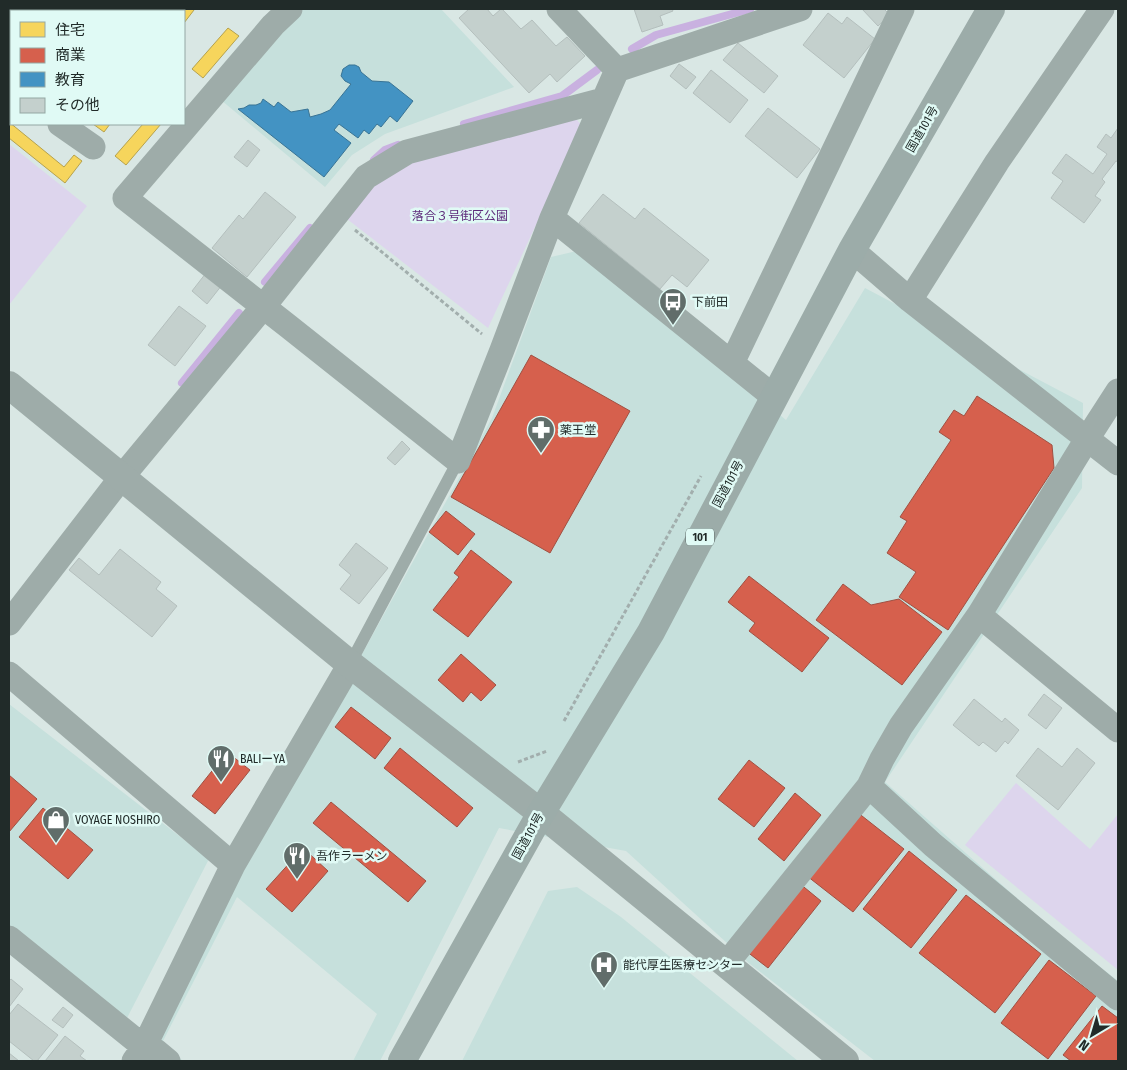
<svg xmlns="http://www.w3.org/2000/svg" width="1127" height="1070" font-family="'Fira Sans Condensed','Noto Sans JP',sans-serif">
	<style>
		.built { fill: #c6e0dc }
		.green { fill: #ddd5ed }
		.homes { fill: #f6d55c; stroke: #b6a24d }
		.shops { fill: #d6604d; stroke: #a05042 }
		.schools { fill: #4393c3; stroke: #397495 }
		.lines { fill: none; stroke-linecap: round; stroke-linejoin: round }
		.stream { stroke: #c9b1e0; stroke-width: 8 }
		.building { fill: #c4d0cd; stroke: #b4bfbd }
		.path { stroke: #a2aead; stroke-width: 3; stroke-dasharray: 4 2.5; stroke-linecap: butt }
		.service { stroke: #9eaca9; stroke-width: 12 }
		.minor { stroke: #9eaca9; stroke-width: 25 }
		.tertiary { stroke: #9eaca9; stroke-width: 28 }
		.trunk { stroke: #9caca9; stroke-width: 28 }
		.labels { text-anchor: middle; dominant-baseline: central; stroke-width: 5; stroke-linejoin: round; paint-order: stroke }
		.shield { fill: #e0faf5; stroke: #5a6966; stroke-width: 1 }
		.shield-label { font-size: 11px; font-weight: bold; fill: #212b29 }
		.street-label { font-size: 12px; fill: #212b29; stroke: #e0faf5 }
		.park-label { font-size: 12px; fill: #5d2b7b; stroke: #e0faf5 }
		.poi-label { font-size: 12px; fill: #212b29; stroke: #e0faf5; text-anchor: start }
	</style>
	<rect width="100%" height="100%" fill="#d9e7e4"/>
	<path class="built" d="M299 9H441L514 87 385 134 352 155 325 187 221 100Z
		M581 250 786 420 865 288 1083 403 1082 488 885 782 1052 929 1118 981V1061H875L750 964 626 851 499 828 380 1061H353L377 1014 237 897 162 1043 183 1061H137L372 636 492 418 551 257Z
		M9 704 209 859 126 1020 9 925Z
		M577 887 621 917 798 1061H462L548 891Z"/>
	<path class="green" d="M573 115 582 126 488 328 347 219 379 178 424 151Z
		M9 144 87 206 9 305Z
		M1016 783 1090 849 1118 814V970L965 845Z"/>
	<path class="homes" d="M35 9H58L61 11H38Z
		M137 9H193L194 10 184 23V11H136Z
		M9 17 11 19V54L9 52Z
		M228 28 239 36 203 78 192 69Z
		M9 122 64 167 74 155 82 161 65 183 9 138Z
		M93 124H110L104 132Z
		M143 124H161L126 165 115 156Z"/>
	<path class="shops" d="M531 355 630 411 550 553 451 497Z
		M977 396 1052 445 1054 468 948 630 899 597 916 572 887 553 907 521 900 517 951 440 939 432 954 410 964 416Z
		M446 511 475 534 458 555 429 532Z
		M471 550 512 582 468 637 433 610 459 577 454 573Z
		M749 576 829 638 802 672 749 631 755 623 728 602Z
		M843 584 871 605 899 599 942 632 902 685 816 620Z
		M461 654 496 685 481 701 471 692 463 702 438 680Z
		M351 707 391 738 375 759 335 727Z
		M400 748 473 808 457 827 384 768Z
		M227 752 250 770 215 814 192 796Z
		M749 760 785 788 754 827 718 799Z
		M9 775 37 799 9 832Z
		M795 793 821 815 784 861 758 839Z
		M331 802 426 881 408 902 313 823Z
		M43 808 93 850 68 879 19 837Z
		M857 812 904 849 853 912 807 876Z
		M303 848 328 871 292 912 266 889Z
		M909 851 957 890 911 948 863 909Z
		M799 883 821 901 768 968 746 951Z
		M966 895 1041 954 995 1013 919 953Z
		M1049 960 1096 996 1048 1059 1001 1023Z
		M1102 1006 1118 1018V1061H1071L1063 1055Z"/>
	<path class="schools" d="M349 65H355L359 67 361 72 372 81 389 82 413 101 397 122 390 116 381 127 377 124 369 134 364 130 358 138 339 124 334 130 351 143 324 177 238 109 244 108 249 105H256L261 103 263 99 274 107 278 102 291 112 308 109 310 117 321 114 330 110 351 84 345 81 341 76 343 69Z"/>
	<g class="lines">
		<path class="stream" d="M632 49 656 35 750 9
			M464 124 562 96 597 70
			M374 160 385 150 398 145
			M265 282 310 228
			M182 383 239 313"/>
	</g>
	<path class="building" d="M469 9H487L493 16 501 9H502L521 29 532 20 556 46 567 37 585 56 557 82 550 74 529 93 459 18Z
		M634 9H672L673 11 660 16 663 25 642 32Z
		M862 9H884L890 15 878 26Z
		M828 13 842 24 847 17 875 39 844 78 803 45Z
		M738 43 778 76 764 93 723 60Z
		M679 64 696 77 686 89 670 76Z
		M711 70 748 100 730 123 693 93Z
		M768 108 820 149 797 178 745 136Z
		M1118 128V162L1116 161 1102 179 1105 182 1095 196 1101 200 1084 223 1051 198 1063 181 1052 173 1066 154 1093 174 1107 154 1097 147 1106 134 1111 138Z
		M248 140 260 150 247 167 234 157Z
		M265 192 296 217 247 277 212 248 239 215 243 219Z
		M603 194 635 219 644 208 709 260 687 287 672 275 660 289 579 223Z
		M206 273 222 285 207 304 192 291Z
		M179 306 206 326 175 366 148 345Z
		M402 441 410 449 395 465 387 458Z
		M356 543 388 568 359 604 340 589 351 575 339 565Z
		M120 549 161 582 156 589 177 606 152 637 69 570 79 558 99 575Z
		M1044 694 1062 708 1046 729 1028 715Z
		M974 699 1002 722 1005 718 1019 730 1008 744 1005 741 996 752 983 742 979 746 953 725Z
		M1038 748 1062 767 1077 748 1095 763 1058 810 1016 776Z
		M11 979 23 989 9 1007V981Z
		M18 1004 58 1035 37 1061H34L9 1041V1015Z
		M63 1007 73 1015 63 1028 52 1020Z
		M65 1036 84 1051 80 1056 87 1061H45Z
		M9 1053 19 1061H9Z"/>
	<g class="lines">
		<path class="path" d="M355 230 482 334
			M564 721 701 476
			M518 762 547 751"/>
		<path class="service" d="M350 664 458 461"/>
		<path class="minor" d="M114 9 117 11
			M290 9 273 25 125 198 288 326 458 461 502 350 552 218 617 70 559 9
			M617 70 800 9
			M9 88 11 90
			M60 124 93 147
			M552 218 774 397
			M852 250 910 300 1118 463
			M910 300 997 162 1102 9
			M732 363 902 9
			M1118 391 1087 439 979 615 901 726 882 759 869 786 933 845 1118 998
			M979 615 1118 730
			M9 623 121 478 263 307 366 177 407 152 603 100
			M9 674 233 865
			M9 938 144 1047 156 1051 168 1061
			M726 964 869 786
			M134 1061 144 1047 233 865 350 664"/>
		<path class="tertiary" d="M9 385 350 664 541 813 845 1061"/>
		<path class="trunk" d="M402 1061 541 813 651 632 852 250 991 9"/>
	</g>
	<defs>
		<symbol id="bus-pin" viewBox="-11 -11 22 30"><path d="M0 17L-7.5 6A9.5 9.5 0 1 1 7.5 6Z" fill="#616d6a" stroke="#e0faf5"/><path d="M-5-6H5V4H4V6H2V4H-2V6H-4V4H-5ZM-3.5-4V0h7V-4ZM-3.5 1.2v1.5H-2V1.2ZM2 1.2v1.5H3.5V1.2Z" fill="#fff"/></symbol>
		<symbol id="pharmacy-pin" viewBox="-11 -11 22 30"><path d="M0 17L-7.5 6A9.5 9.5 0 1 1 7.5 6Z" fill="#616d6a" stroke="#e0faf5"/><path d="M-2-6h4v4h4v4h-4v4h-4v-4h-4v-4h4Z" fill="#fff"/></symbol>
		<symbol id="restaurant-pin" viewBox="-11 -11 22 30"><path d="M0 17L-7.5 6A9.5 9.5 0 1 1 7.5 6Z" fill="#616d6a" stroke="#e0faf5"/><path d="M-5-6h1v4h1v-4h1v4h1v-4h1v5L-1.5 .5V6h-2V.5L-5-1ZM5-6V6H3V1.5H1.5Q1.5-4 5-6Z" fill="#fff"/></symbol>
		<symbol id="shop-pin" viewBox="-11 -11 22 30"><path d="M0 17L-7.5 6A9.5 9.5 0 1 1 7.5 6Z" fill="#616d6a" stroke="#e0faf5"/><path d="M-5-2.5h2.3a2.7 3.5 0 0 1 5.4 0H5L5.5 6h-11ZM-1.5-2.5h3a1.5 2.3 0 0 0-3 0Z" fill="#fff"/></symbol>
		<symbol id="hospital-pin" viewBox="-11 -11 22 30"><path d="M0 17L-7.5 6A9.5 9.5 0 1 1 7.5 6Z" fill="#616d6a" stroke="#e0faf5"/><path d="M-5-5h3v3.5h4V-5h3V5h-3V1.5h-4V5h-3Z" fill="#fff"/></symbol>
	</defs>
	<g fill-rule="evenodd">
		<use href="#bus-pin" x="657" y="286" width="32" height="43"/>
		<use href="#pharmacy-pin" x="525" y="414" width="32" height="43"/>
		<use href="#restaurant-pin" x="205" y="743" width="32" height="43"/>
		<use href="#shop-pin" x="40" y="804" width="32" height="43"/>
		<use href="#restaurant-pin" x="281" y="840" width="32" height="43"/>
		<use href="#hospital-pin" x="588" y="949" width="32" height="43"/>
	</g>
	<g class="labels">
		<rect class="shield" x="686" y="528.5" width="28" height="17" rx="4"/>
		<g class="shield-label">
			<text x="700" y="537">101</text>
		</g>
		<g class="street-label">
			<text transform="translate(922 129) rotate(-60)">国道101号</text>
			<text transform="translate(728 484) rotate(-62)">国道101号</text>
			<text transform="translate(528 836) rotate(-61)">国道101号</text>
		</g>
		<g class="park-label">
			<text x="460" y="216">落合３号街区公園</text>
		</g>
		<g class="poi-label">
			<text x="692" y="302">下前田</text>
			<text x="560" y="430">薬王堂</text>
			<text x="240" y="759">BALIーYA</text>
			<text x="75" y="820">VOYAGE NOSHIRO</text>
			<text x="316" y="856">吾作ラーメン</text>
			<text x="623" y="965">能代厚生医療センター</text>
		</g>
	</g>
	<rect width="1127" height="1070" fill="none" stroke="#212b29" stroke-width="20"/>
	<rect x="10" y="10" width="175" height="115" fill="#e0faf5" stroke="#94a7a3"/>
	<rect x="20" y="22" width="25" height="15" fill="#f6d55c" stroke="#94a7a3"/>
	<text x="55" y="35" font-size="15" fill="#212b29">住宅</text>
	<rect x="20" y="48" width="25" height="15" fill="#d6604d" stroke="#94a7a3"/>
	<text x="55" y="60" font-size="15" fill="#212b29">商業</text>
	<rect x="20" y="72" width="25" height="15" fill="#4393c3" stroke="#94a7a3"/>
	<text x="55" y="85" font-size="15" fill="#212b29">教育</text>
	<rect x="20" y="98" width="25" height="15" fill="#c4d0cd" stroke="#94a7a3"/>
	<text x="55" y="110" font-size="15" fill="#212b29">その他</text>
	<g transform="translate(1092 1035) rotate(218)" stroke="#e0faf5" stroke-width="4" paint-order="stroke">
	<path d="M0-4L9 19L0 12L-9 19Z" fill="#212b29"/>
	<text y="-8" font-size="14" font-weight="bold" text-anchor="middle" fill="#212b29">N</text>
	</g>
</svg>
